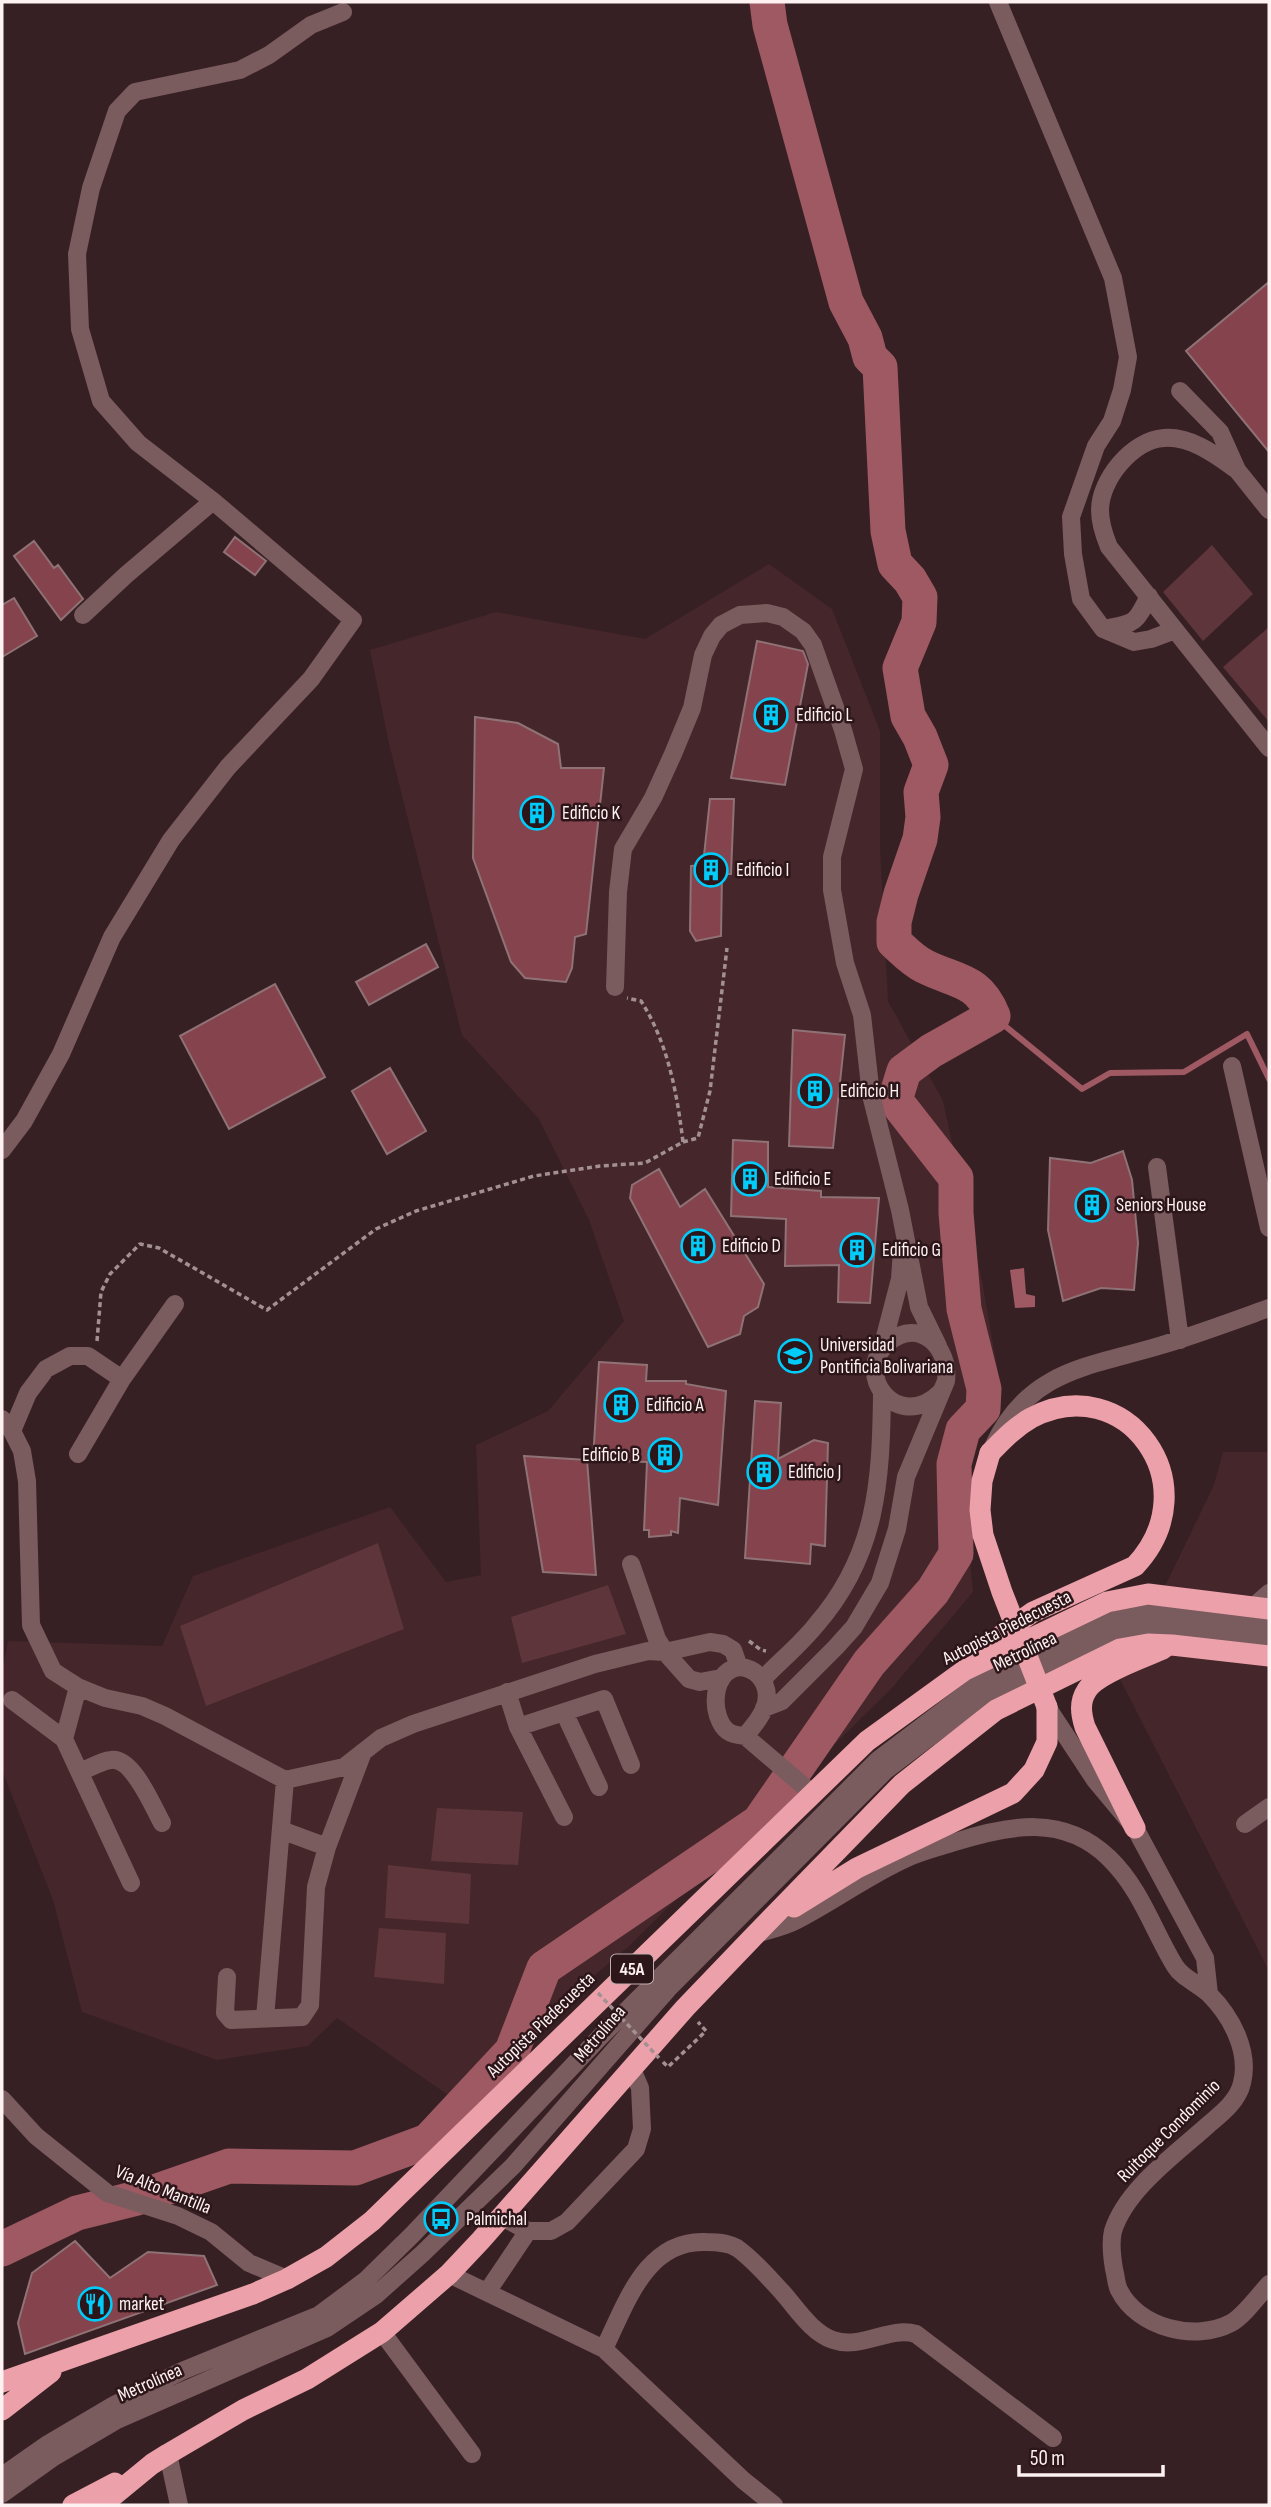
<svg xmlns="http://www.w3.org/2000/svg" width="1271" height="2507" font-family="'Sofia Sans Condensed',sans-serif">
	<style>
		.built { fill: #45262a }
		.green { fill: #5d353a }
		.water { fill: #9e5963 }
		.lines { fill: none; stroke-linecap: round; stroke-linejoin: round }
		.stream { stroke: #9e5963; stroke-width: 6 }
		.river { stroke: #9e5963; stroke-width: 35 }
		.building { fill: #85434d; stroke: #8f7275; stroke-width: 2 }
		.path { stroke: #a29092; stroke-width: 3.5; stroke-dasharray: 5 3.5; stroke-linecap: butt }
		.minor { stroke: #7a5b5e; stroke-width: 18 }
		.highway { stroke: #eca0a9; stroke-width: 21 }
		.path-bridge { stroke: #a29092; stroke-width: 3.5; stroke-dasharray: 5 3.5; stroke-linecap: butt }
		.highway-bridge { stroke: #eca0a9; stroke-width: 21 }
		.labels { text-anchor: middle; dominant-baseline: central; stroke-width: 5; stroke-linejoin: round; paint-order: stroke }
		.shield { fill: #2d1619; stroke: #bfafb1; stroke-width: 2 }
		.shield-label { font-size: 18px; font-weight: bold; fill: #fef1f2 }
		.poi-label { font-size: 19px; fill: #fef1f2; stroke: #2d1619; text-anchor: start }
		.street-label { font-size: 19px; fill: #fef1f2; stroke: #2d1619 }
	</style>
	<rect width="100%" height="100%" fill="#372023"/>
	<path class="built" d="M769 564 832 609 880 731V849L888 1001 943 1101 982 1281 1001 1390 976 1446 968 1478 965 1510 973 1592 891 1689 628 1947 451 2097 337 2018 308 2046 217 2060 82 2012 53 1900 2 1770V1673L8 1641 162 1646 193 1576 390 1507 446 1582 481 1575 476 1445 548 1411 624 1321 589 1220 539 1119 462 1035 388 739 370 650 496 612 645 639Z
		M1223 1452H1269V1971L1120 1679 1214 1485Z"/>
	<path class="green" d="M1212 545 1253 594 1203 641 1163 592Z
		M1269 627V722L1223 667Z
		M378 1543 404 1629 206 1706 180 1626Z
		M608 1585 626 1634 522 1663 511 1617Z
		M437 1808 523 1812 518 1865 431 1861Z
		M388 1865 471 1874 469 1924 385 1918Z
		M379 1928 446 1933 444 1984 374 1977Z"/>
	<path class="water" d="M1024 1268 1026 1294 1035 1296V1307L1015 1308 1010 1270Z"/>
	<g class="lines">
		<path class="stream" d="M993 1016 1082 1089 1110 1073 1184 1072 1247 1034 1269 1079"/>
		<path class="river" d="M2 2249 77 2213 137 2198 229 2166 355 2168 428 2141 512 2051 544 1968 759 1822 869 1663 933 1591 956 1554 954 1464 963 1430 983 1409 984 1389 964 1309 956 1213V1178L895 1100 904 1071 931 1051 993 1016C978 978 955 982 924 966 913 961 903 950 894 942V922L901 894 920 839 923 817 921 792 931 765 920 737 908 716 900 668 919 622 920 597 910 580 895 564 888 531 880 367 870 357 865 338 846 302 770 25 767 2"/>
	</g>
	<path class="building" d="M1269 282V452L1186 351Z
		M235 537 266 561 255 575 224 552Z
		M34 541 54 568 58 565 83 599 61 620 14 556Z
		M14 598 37 636 2 657V605Z
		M757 641 803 651 808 664 785 785 731 778Z
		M475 717 518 723 558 744 561 768H604L586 934 575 937 572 968 566 982 525 978 511 962 473 858Z
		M710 799H734L731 874H722L721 936 696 941 690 931 691 866 703 865Z
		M426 944 438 967 369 1005 356 982Z
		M275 984 325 1077 229 1129 180 1036Z
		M793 1030 845 1035 833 1148 789 1146Z
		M390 1068 426 1131 387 1154 352 1091Z
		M733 1140 768 1142V1187L821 1191V1197L879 1198 870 1303 838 1302 839 1265 785 1266 786 1219 731 1216Z
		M1123 1151 1132 1180 1138 1243 1134 1290 1101 1288 1063 1301 1048 1230 1050 1158 1091 1163Z
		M659 1169 680 1207 705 1189 764 1284 758 1307 744 1316 740 1334 708 1347 630 1198 632 1185Z
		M599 1362 647 1365 646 1381H686V1384L726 1391 718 1505 680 1498 678 1533 671 1531V1535L649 1537V1530H644L647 1462 593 1460Z
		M755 1401 781 1403 778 1459 814 1440 828 1443 825 1546 811 1544 810 1564 745 1558Z
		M524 1456 587 1460 596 1575 543 1572Z
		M75 2241 110 2278 148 2252 204 2256 217 2285 25 2354 18 2323 32 2273Z"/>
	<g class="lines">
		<path class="path" d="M683 1142 698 1138 710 1091 727 948
			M97 1341 101 1292 110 1274 140 1244 159 1248 267 1310 376 1229 416 1211 534 1176 600 1166 645 1163 683 1142C677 1093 668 1043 641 1001L627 998
			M749 1641 761 1650 766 1651
			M663 2062 668 2067 706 2031 698 2022"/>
		<path class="minor" d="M998 2 1113 278 1128 357 1122 390 1112 421 1096 446 1071 517 1073 554 1081 599 1103 629 1134 642 1151 639 1175 630
			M1180 391 1220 432 1237 470 1269 510
			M1237 470C1216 455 1191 436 1164 438 1132 440 1100 480 1100 510 1100 524 1104 535 1109 547L1269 748
			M83 615 126 575 213 501
			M1103 629C1135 623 1135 625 1149 596
			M615 987 618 892 623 849 653 798 673 754 692 708 703 655 712 636 721 625 740 615 767 613 783 617 803 631 813 645 843 730 854 769 832 857V890L845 963 862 1015 871 1095 900 1210 919 1307 938 1346
			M1232 1066 1269 1228
			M2 1150 24 1121 61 1054 112 937 171 840 228 767 311 679 353 620 213 501 138 443 101 401 80 329 77 254 91 188 117 111 135 92 240 70 269 55 311 25 343 12
			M1157 1167 1180 1340
			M882 1348 900 1279 902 1250
			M122 1379 175 1304
			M2 1419 12 1431 22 1451 27 1481 31 1625 53 1671 78 1687 105 1698 142 1706 165 1716 285 1780 265 2018
			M12 1431 28 1393 46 1369 70 1356H88L122 1379 78 1454
			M993 1447C1028 1369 1090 1367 1162 1345 1198 1334 1233 1321 1269 1308
			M631 1564 657 1639 665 1652 689 1679 700 1682 721 1678
			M1252 1608 1269 1593
			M763 1679C780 1661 800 1645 816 1625 877 1555 881 1482 882 1393
			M78 1687 64 1739 131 1883
			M507 1692 518 1727 564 1817
			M12 1700 64 1739
			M1047 1707 1095 1780 1135 1828 1205 1958 1209 1994
			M764 1708 782 1701 836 1647 854 1627 880 1583 897 1529 906 1477 946 1381C950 1346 919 1318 889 1342 851 1372 897 1435 941 1392
			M564 1712 599 1787
			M518 1727 604 1699 631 1765
			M745 1736C752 1728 760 1719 764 1709 779 1673 729 1647 717 1689 715 1698 715 1707 718 1716 723 1731 730 1735 745 1736L813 1794
			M80 1772C90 1768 101 1761 111 1760 133 1757 153 1807 162 1823
			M285 1780 344 1767 381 1738 413 1724 595 1664 648 1651 665 1652 710 1642 723 1644 733 1650 739 1667
			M1245 1824 1269 1807
			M281 1830 327 1847
			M755 1934C769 1930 784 1927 797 1920 834 1901 869 1875 907 1858 922 1851 939 1847 955 1842 1009 1825 1064 1814 1109 1858 1141 1889 1153 1930 1175 1966 1182 1978 1199 1984 1209 1994 1231 2016 1250 2051 1242 2083 1238 2101 1221 2114 1208 2125 1176 2154 1126 2189 1113 2231 1110 2243 1112 2257 1114 2269 1116 2276 1116 2284 1119 2290 1138 2328 1195 2342 1231 2323 1243 2317 1259 2295 1269 2284
			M227 1977 225 2013 231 2020 302 2017 310 2005 316 1887 327 1847 363 1752
			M2 2099 36 2136 107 2193 178 2216 211 2232 249 2263 287 2279
			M500 2216 528 2231H551L567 2222 636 2149 642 2129 640 2088 632 2069
			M449 2274 604 2349 743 2480 774 2505
			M487 2292 528 2231
			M382 2332 472 2454
			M604 2349C626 2304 646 2239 706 2242 716 2242 729 2243 737 2248 754 2260 769 2278 783 2293 797 2309 812 2333 833 2340 861 2350 889 2326 916 2334L1053 2438
			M168 2454 179 2505
			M2 2476 48 2444 114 2405 182 2371 319 2315 366 2280 412 2235 600 2037 878 1760 977 1685 1110 1621 1146 1613 1269 1626
			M2 2494 54 2457 117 2420 327 2328 376 2295 422 2254 513 2166 668 1989 886 1770 984 1696 1115 1632 1151 1626 1269 1639"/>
		<path class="highway" d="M979 1657 1005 1632 1033 1612 1135 1566C1211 1485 1125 1368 1031 1418 1015 1427 1003 1440 990 1453
			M1135 1828 1085 1727C1081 1714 1079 1702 1087 1690 1097 1673 1145 1657 1163 1649
			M794 1907 857 1868 1013 1793 1034 1770 1047 1742V1707
			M2 2382 253 2294 287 2279 326 2257 372 2221 867 1741 965 1670 1107 1602 1148 1594 1269 1609
			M2 2410 51 2372
			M73 2505 115 2483
			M102 2505 152 2464 168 2454 243 2410 307 2379 382 2332 449 2274 481 2240 685 2008 755 1935 902 1784 996 1710 1120 1649 1148 1644 1172 1645 1269 1656"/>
		<path class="path-bridge" d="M598 1993 659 2058"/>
		<path class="highway-bridge" d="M990 1453 982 1481 980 1510 983 1535 1002 1592 1047 1707"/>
	</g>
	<defs>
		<symbol id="building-ring" viewBox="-11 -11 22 22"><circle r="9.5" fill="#2d1619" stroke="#00cbf9" stroke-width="1.5"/><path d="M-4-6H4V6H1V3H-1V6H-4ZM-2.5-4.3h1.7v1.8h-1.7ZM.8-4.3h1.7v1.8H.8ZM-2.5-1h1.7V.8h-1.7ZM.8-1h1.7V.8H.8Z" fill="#00cbf9"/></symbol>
		<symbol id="university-ring" viewBox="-11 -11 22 22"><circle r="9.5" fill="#2d1619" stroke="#00cbf9" stroke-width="1.5"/><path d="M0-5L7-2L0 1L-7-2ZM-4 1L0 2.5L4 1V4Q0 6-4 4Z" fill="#00cbf9"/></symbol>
		<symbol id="bus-ring" viewBox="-11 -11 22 22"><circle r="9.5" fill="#2d1619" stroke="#00cbf9" stroke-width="1.5"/><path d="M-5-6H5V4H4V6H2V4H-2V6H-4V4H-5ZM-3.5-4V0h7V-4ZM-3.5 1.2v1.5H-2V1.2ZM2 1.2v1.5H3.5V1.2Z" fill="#00cbf9"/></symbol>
		<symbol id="restaurant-ring" viewBox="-11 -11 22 22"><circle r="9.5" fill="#2d1619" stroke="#00cbf9" stroke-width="1.5"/><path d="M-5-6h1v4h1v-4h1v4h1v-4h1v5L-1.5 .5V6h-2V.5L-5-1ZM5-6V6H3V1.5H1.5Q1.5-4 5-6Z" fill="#00cbf9"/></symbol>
	</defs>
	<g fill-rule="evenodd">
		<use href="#building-ring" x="752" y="696" width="38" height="38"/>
		<use href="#building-ring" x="518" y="794" width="38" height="38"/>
		<use href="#building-ring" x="692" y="851" width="38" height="38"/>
		<use href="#building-ring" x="796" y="1072" width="38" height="38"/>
		<use href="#building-ring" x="731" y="1160" width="38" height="38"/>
		<use href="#building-ring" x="1073" y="1186" width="38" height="38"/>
		<use href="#building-ring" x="679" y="1227" width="38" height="38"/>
		<use href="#building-ring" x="838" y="1231" width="38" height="38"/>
		<use href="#university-ring" x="776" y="1337" width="38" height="38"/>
		<use href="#building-ring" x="602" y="1386" width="38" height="38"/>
		<use href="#building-ring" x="646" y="1436" width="38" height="38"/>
		<use href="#building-ring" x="745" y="1453" width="38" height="38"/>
		<use href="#bus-ring" x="422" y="2200" width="38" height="38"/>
		<use href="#restaurant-ring" x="76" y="2285" width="38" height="38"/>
	</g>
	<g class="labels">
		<rect class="shield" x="611" y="1954.5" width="42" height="29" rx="5"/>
		<g class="shield-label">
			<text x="632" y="1969">45A</text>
		</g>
		<g class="poi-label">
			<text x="796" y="715">Edificio L</text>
			<text x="562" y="813">Edificio K</text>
			<text x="736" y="870">Edificio I</text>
			<text x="840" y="1091">Edificio H</text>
			<text x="774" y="1179">Edificio E</text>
			<text x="1116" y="1205">Seniors House</text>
			<text x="722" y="1246">Edificio D</text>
			<text x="882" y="1250">Edificio G</text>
			<text x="820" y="1345">Universidad<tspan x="820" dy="22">Pontificia Bolivariana</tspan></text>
			<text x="646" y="1405">Edificio A</text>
			<text x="640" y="1455" text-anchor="end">Edificio B</text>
			<text x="788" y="1472">Edificio J</text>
			<text x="466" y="2219">Palmichal</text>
			<text x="119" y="2304">market</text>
		</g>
		<g class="street-label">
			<text transform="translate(1007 1628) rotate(-27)">Autopista Piedecuesta</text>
			<text transform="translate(1025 1652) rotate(-26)">Metrolínea</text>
			<text transform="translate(541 2025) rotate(-44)">Autopista Piedecuesta</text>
			<text transform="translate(600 2034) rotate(-49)">Metrolínea</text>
			<text transform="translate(1169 2131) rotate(-45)">Ruitoque Condominio</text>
			<text transform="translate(163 2190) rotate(22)">Vía Alto Mantilla</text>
			<text transform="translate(150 2383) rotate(-24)">Metrolínea</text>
		</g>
	</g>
	<rect width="1271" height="2507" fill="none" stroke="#fef1f2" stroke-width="7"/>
	<path d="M1019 2465v10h144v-10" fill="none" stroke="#fef1f2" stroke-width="3.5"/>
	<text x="1030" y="2465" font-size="21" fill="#fef1f2" stroke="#2d1619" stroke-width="5" paint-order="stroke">50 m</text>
</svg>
